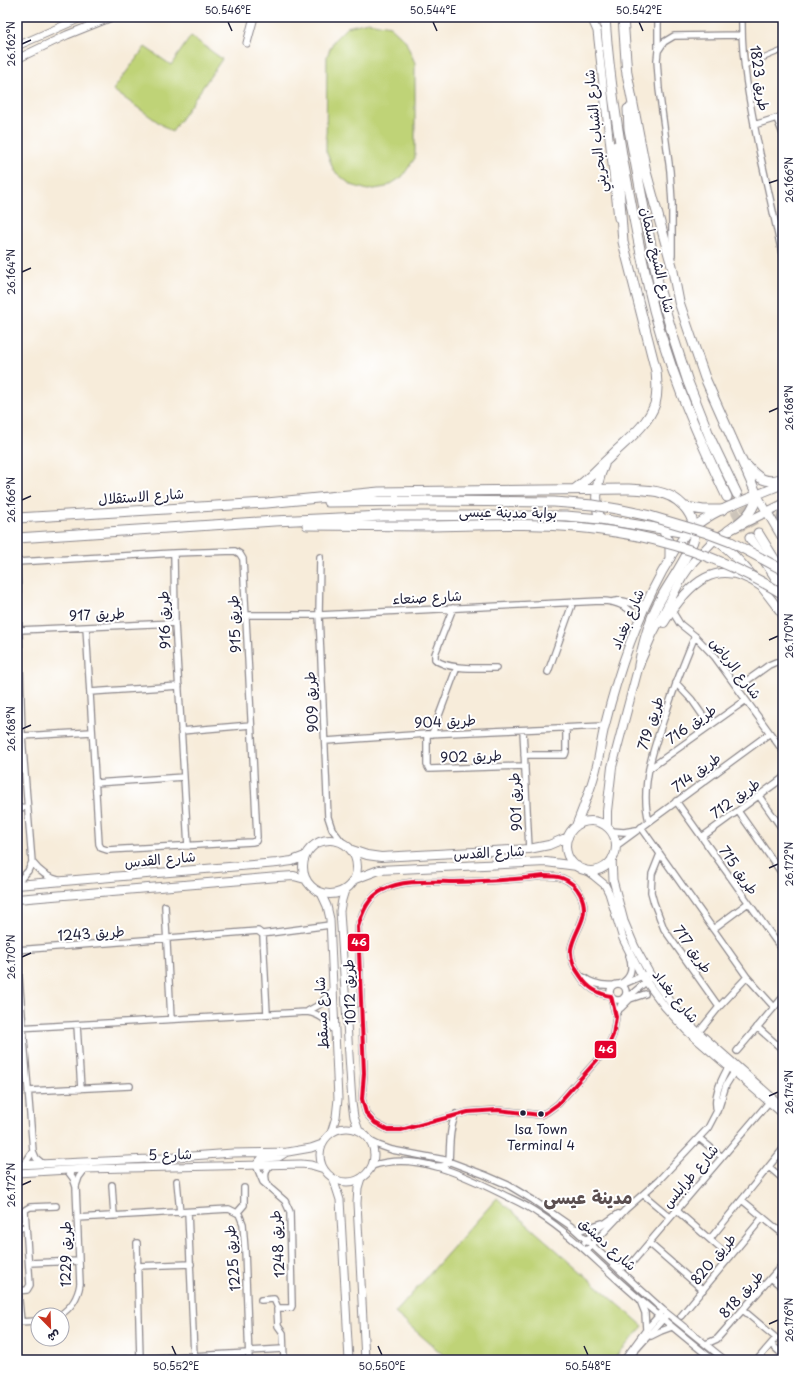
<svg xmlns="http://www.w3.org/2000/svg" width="800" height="1377" font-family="'Playpen Sans','Playpen Sans Arabic',sans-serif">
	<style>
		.green { fill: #bfd377; stroke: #707a59 }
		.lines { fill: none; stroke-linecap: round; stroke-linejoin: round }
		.primary-tunnel { stroke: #ccc4ba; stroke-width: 9; stroke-dasharray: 9 4.5; stroke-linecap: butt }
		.pedestrian-casing { stroke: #8c878a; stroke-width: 6 }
		.minor-casing { stroke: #8c878a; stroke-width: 8 }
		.tertiary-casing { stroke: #8c878a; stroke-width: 9 }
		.secondary-casing { stroke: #8c878a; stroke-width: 10 }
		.primary-casing { stroke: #8c878a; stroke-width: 11 }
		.pedestrian { stroke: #fff; stroke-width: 4 }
		.minor { stroke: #fff; stroke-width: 5.5 }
		.tertiary { stroke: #fff; stroke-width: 7 }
		.secondary { stroke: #fff; stroke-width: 8 }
		.primary { stroke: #fff; stroke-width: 9 }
		.primary-bridge-casing { stroke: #8c878a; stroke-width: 11; stroke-linecap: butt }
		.primary-bridge { stroke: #fff; stroke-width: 9 }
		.bus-1-casing { stroke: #fff; stroke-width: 7 }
		.bus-1 { stroke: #e4002b; stroke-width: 4 }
		.ticks { fill: none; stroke: #22223b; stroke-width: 1.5 }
		.bus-dot { fill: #22223b; stroke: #fff; stroke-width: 1.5 }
		.labels { text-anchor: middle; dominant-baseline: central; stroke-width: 4; stroke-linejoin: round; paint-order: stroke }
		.bus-label { font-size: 13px; fill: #22223b; stroke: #fff }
		.street-label { font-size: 14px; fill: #22223b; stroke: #fff }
		.district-label { font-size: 18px; font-weight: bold; fill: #5b4f50; stroke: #fff }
		.line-badge { stroke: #fff; stroke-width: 1.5 }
		.badge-label { font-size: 11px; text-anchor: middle; font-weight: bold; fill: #fff }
		.neatline { fill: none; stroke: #22223b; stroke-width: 1.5 }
		.ticks-label { font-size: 10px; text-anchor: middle; fill: #22223b }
	</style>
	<rect width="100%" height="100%" fill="#fff"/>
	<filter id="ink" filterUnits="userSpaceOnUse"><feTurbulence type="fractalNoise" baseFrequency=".025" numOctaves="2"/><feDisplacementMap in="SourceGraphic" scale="8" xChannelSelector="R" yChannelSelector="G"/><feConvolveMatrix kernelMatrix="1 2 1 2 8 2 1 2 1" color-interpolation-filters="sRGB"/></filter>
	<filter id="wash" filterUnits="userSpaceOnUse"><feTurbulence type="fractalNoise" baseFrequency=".012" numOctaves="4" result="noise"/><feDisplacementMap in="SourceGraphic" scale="16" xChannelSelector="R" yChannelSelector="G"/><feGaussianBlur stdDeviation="0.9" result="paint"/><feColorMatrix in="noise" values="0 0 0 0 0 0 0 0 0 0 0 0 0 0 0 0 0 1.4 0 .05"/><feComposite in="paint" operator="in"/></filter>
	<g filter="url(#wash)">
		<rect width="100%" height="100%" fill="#f7ecda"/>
		<path class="green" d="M368 22 390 26 405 40 415 63V158L402 177 386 187 368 190 351 185 334 171 326 151 327 56 334 40 347 27Z
			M191 36 222 59 172 132 113 90 145 47 171 65Z
			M497 1198 643 1326 613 1360H449L395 1313Z"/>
	</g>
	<g filter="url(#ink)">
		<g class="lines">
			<path class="primary-tunnel" d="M737 494 758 533
				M728 498 750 538"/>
			<defs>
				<path id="pedestrian" d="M744 66 783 50"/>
				<path id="minor" d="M742 17C741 63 751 109 760 154 768 189 776 224 783 259
					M658 49V17
					M777 119 783 134
					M754 125 783 116
					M672 255V203L670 171 659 89 657 60 658 51 664 42 674 36 742 35
					M174 553 175 623 188 846
					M320 557 319 615 328 817 332 829 342 842
					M17 562 174 553 235 551 240 554 243 559 257 837 256 841 252 842 107 850 101 848 99 844 86 627
					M611 602C624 597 634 608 647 603
					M453 608 435 654V659C445 670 481 668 496 668
					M672 611 680 624 695 636 714 656 783 751
					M245 615H319L601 601C616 601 631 607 639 621
					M19 630 175 623
					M548 672 573 602
					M676 683 692 700 710 726
					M738 687 769 665 776 662H783
					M90 692 179 686
					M523 730 529 849
					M181 731 251 725
					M427 734V765L429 769 525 766
					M432 734 457 667
					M22 736 92 732
					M326 741 427 734 604 726
					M524 755H565L566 752V728
					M649 769 746 700
					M95 783 184 777
					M759 796 783 830
					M676 801 783 951
					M17 808 27 807
					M738 811 783 875
					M649 821C639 787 655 743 667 710 675 685 685 660 695 636
					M641 827 747 977 774 1007
					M611 831 624 832 636 830
					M702 837 783 778
					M616 846 770 733
					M660 854 652 874 651 892 654 903 664 929 719 1007
					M32 862C39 871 48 878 58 880
					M544 876C551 876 557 876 562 878 578 884 587 901 583 917 580 928 573 937 571 949 570 959 575 969 581 977 588 988 598 994 611 996L616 1017 613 1035 609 1044 605 1051 558 1104 547 1112 540 1115 498 1110 468 1112 401 1130H388L375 1123 366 1113 362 1099 364 1073 358 927C362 913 368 897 383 890 403 879 433 882 455 882 485 881 515 880 544 876Z
					M17 883 28 871 32 862 22 736 17 562
					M165 906 171 1019
					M713 929 748 903
					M262 934 330 925
					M17 950 258 931 263 935 267 1014
					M17 952 33 1151 36 1158 42 1163
					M583 977C592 984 602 986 614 985
					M610 992a8 8 0 1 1 16 0a8 8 0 1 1-16 0Z
					M620 984C632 978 633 968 629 956
					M624 984 649 973
					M621 1008 630 999 645 994
					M308 1011 319 1005 333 990
					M618 1012 624 997 633 993 648 980
					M77 1025 81 1089
					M757 1027 783 1050
					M17 1028 307 1012C320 1014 326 1020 334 1030
					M702 1028 719 1007 747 977
					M737 1051 783 997
					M28 1091 130 1086
					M717 1111C712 1096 723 1076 730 1064
					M699 1138 722 1157
					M370 1141 378 1145 392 1150 445 1160 485 1175 508 1185 533 1200 572 1227 663 1310 725 1360
					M24 1165 33 1151
					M256 1165 263 1182 285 1201 290 1212 292 1306 291 1308H279L277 1309 278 1326 283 1333 284 1360
					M372 1166C414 1151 464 1175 502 1194 514 1200 528 1206 539 1214 569 1233 594 1259 620 1282 650 1309 682 1335 713 1360
					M437 1166H443L449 1162C450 1146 449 1129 456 1114
					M769 1167 783 1179
					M177 1181 180 1213
					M112 1185 114 1216
					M268 1185C264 1178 265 1171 270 1165
					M76 1186 79 1177 85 1169
					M644 1195 670 1217
					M742 1200 783 1234
					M676 1210 730 1257
					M188 1212 194 1356
					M237 1213 244 1205V1188
					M77 1218 229 1209 239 1214 243 1224 245 1250 249 1360
					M17 1228 26 1227
					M574 1228 581 1230 602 1223
					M710 1239 783 1149
					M585 1242 597 1229 618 1214
					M137 1243 140 1359
					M649 1243 703 1290
					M586 1251 625 1210 659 1180 708 1128 719 1107 726 1085 736 1069
					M29 1263 79 1261
					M137 1266 191 1264
					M617 1268 624 1267 630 1265 769 1102
					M771 1278 783 1288
					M17 1291 27 1290 30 1285 25 1210 30 1207 56 1206
					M18 1291 21 1321
					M261 1300 274 1299 278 1308
					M641 1303 645 1313 646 1330
					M743 1310 776 1338 757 1360
					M60 1315C71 1308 78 1297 80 1284L76 1187 73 1178 67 1170
					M681 1316 763 1217
					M17 1322 38 1321
					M651 1336 661 1331 672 1327
					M706 1344 717 1339 783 1264
					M771 1344 783 1355
					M249 1351 283 1349
					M632 1354 665 1317
					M118 1360 249 1353
					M624 1360 646 1330 661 1313"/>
				<path id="tertiary" d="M591 17 597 31 618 218
					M247 43 254 17
					M17 46 83 17
					M17 59 67 35 112 17
					M612 858 613 880 624 921 635 947 651 976 671 1003 687 1022 783 1107
					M584 869 594 876 605 885 609 893 623 939 630 953 642 976 665 1007 686 1030 783 1114
					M345 890 342 900 340 911 352 1103 354 1117 359 1131
					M321 893 327 906 330 919 338 1099 336 1117 331 1133
					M320 1155a27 27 0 1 1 54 0a27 27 0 1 1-54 0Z
					M17 1165 149 1159 233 1153 288 1152 311 1148 322 1144
					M256 1165 262 1158 279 1157 287 1152
					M17 1173 85 1169 301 1164 311 1165 324 1169
					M333 1178 340 1200 349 1360
					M361 1178 358 1188 357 1203 365 1360"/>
				<path id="secondary" d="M757 495 783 539
					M783 510 782 517 783 526
					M711 538C735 549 767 594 783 615
					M664 623C688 584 717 554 762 587
					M566 846a25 25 0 1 1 50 0a25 25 0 1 1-50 0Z
					M576 826C583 808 591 789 596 769 600 755 601 739 605 725 618 672 636 620 662 572 669 561 679 540 689 531 715 508 751 498 783 484
					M607 826V811L612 767 639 665 652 635 682 578 693 562 714 540 728 531 783 504
					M303 867a27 27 0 1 1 54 0a27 27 0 1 1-54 0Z
					M352 850 367 855 381 857 529 849 549 845 568 837
					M355 879 379 870 546 862 577 866
					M17 885 277 863 292 861 305 856
					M17 899 278 877 294 876 305 879"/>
				<path id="primary" d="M605 17C608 66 615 113 623 161 631 202 638 244 648 285 664 359 695 430 727 497
					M623 17 627 75
					M626 68 646 172 672 266 679 302 705 378 757 495C753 514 743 520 728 531
					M628 109 629 129 659 288 673 336 688 382 711 440 737 494
					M747 466C758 478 766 485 783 478
					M575 489C588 480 597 469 609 458 624 442 647 427 655 404 658 393 657 382 656 371L623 242 616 146
					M328 502 427 501
					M686 507 703 510H722
					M17 518 267 503 379 492 626 489C651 490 676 490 690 515 695 525 696 536 691 546 682 567 668 584 658 604 648 624 643 644 639 665
					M600 519C594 500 596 483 604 465
					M307 525 431 526
					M663 529 670 546V558
					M758 533 781 570
					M17 538 274 521 383 516H566L600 519 687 533
					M750 538 783 589"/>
			</defs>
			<use href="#pedestrian" class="pedestrian-casing"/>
			<use href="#minor" class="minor-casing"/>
			<use href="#tertiary" class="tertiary-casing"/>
			<use href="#secondary" class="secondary-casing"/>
			<use href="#primary" class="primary-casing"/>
			<use href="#pedestrian" class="pedestrian"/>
			<use href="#minor" class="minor"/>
			<use href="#tertiary" class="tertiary"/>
			<use href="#secondary" class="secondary"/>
			<use href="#primary" class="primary"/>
			<defs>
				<path id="primary-bridge" d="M427 501 554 502 593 505 617 509 650 516 707 533 731 542 783 570
					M431 526C493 524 555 522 616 532 675 541 732 563 783 594"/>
			</defs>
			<use href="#primary-bridge" class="primary-bridge-casing"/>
			<use href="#primary-bridge" class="primary-bridge"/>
			<defs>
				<path id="bus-1" d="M544 876C551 876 557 876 562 878 578 884 587 901 583 917 580 928 573 937 571 949 570 959 575 969 581 977 588 988 598 994 611 996L616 1017 613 1035 609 1044 605 1051 558 1104 547 1112 540 1115 498 1110 468 1112 401 1130H388L375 1123 366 1113 362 1099 364 1073 358 927C362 913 368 897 383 890 403 879 433 882 455 882 485 881 515 880 544 876Z"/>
			</defs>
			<use href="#bus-1" class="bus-1-casing"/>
			<use href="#bus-1" class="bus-1"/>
		</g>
	</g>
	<path class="ticks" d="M228 22 232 31M433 22 437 31M639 22 643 31M22 44 31 40M769 183 778 180M22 272 31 268M769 412 778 408M22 500 31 496M769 640 778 636M22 729 31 725M769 868 778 864M22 957 31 953M769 1096 778 1092M22 1185 31 1181M769 1324 778 1320M172 1346 176 1355M378 1346 382 1355M584 1346 588 1355"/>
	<g class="bus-dot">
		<circle cx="523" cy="1113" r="3.5"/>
		<circle cx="541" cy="1114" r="3.5"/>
	</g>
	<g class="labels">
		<g class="bus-label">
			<text x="541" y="1128">Isa Town<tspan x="541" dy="16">Terminal 4</tspan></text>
		</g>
		<g class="street-label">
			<text transform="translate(760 78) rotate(82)">طريق 1823</text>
			<text transform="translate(595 131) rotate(-96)">شارع الشباب البحريني</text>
			<text transform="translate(658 260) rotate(77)">شارع الشيخ سلمان</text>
			<text transform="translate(141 496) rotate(-4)">شارع الاستقلال</text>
			<text transform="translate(508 512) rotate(1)">بوابة مدينة عيسى</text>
			<text transform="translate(427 597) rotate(-3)">شارع صنعاء</text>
			<text transform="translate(97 614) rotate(-3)">طريق 917</text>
			<text transform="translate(627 619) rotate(-67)">شارع بغداد</text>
			<text transform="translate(164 620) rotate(-92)">طريق 916</text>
			<text transform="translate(234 624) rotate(-93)">طريق 915</text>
			<text transform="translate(736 668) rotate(52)">شارع الرياض</text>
			<text transform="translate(311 702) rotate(-93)">طريق 909</text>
			<text transform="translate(445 721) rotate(-3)">طريق 904</text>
			<text transform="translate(650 723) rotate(-72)">طريق 719</text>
			<text transform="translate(691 724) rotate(-35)">طريق 716</text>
			<text transform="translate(471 756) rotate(-2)">طريق 902</text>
			<text transform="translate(696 772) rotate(-36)">طريق 714</text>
			<text transform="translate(735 798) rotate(-36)">طريق 712</text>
			<text transform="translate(515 802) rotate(-93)">طريق 901</text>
			<text transform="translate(489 852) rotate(-3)">شارع القدس</text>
			<text transform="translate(160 859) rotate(-5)">شارع القدس</text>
			<text transform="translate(739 870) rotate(55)">طريق 715</text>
			<text transform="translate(91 933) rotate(-4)">طريق 1243</text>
			<text transform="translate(693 949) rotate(55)">طريق 717</text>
			<text transform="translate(349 992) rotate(-92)">طريق 1012</text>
			<text transform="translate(676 996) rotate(51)">شارع بغداد</text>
			<text transform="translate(321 1013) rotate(-93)">شارع مسقط</text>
			<text transform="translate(170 1154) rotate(-1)">شارع 5</text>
			<text transform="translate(690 1176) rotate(-50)">شارع طرابلس</text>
			<text transform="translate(277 1244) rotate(-94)">طريق 1248</text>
			<text transform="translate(608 1244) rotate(42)">شارع دمشق</text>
			<text transform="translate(65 1254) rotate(-90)">طريق 1229</text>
			<text transform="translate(232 1258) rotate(-95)">طريق 1225</text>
			<text transform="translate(713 1259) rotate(-50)">طريق 820</text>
			<text transform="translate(741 1294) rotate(-48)">طريق 818</text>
		</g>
		<g class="district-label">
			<text x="588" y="1196">مدينة عيسى</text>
		</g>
	</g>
	<g class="line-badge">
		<rect x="347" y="933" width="23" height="19" rx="4" fill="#e4002b"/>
		<rect x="594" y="1040" width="23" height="19" rx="4" fill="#e4002b"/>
	</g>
	<g class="badge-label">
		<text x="359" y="946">46</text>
		<text x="606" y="1053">46</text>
	</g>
	<rect width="800" height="1377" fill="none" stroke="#fff" stroke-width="44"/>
	<g transform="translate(50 1327) rotate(157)"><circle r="19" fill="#ffffff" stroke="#a7a7b1"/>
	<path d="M0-3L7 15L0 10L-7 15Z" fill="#c8321e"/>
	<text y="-6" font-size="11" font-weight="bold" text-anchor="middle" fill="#22223b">ش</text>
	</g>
	<rect x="22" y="22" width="756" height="1333" class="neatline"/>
	<g class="ticks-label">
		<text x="228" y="14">50.546°E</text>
		<text x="433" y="14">50.544°E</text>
		<text x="639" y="14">50.542°E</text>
		<text transform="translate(11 44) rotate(-90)" y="4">26.162°N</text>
		<text transform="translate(789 180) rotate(-90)" y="4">26.166°N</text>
		<text transform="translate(11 272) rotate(-90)" y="4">26.164°N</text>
		<text transform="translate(789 408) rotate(-90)" y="4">26.168°N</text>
		<text transform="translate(11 500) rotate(-90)" y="4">26.166°N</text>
		<text transform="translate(789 636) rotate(-90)" y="4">26.170°N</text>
		<text transform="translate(11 729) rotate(-90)" y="4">26.168°N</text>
		<text transform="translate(789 864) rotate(-90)" y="4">26.172°N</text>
		<text transform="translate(11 957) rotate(-90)" y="4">26.170°N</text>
		<text transform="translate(789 1092) rotate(-90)" y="4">26.174°N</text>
		<text transform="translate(11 1185) rotate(-90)" y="4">26.172°N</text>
		<text transform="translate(789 1320) rotate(-90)" y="4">26.176°N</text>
		<text x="176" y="1370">50.552°E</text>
		<text x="382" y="1370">50.550°E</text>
		<text x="588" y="1370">50.548°E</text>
	</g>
</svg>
